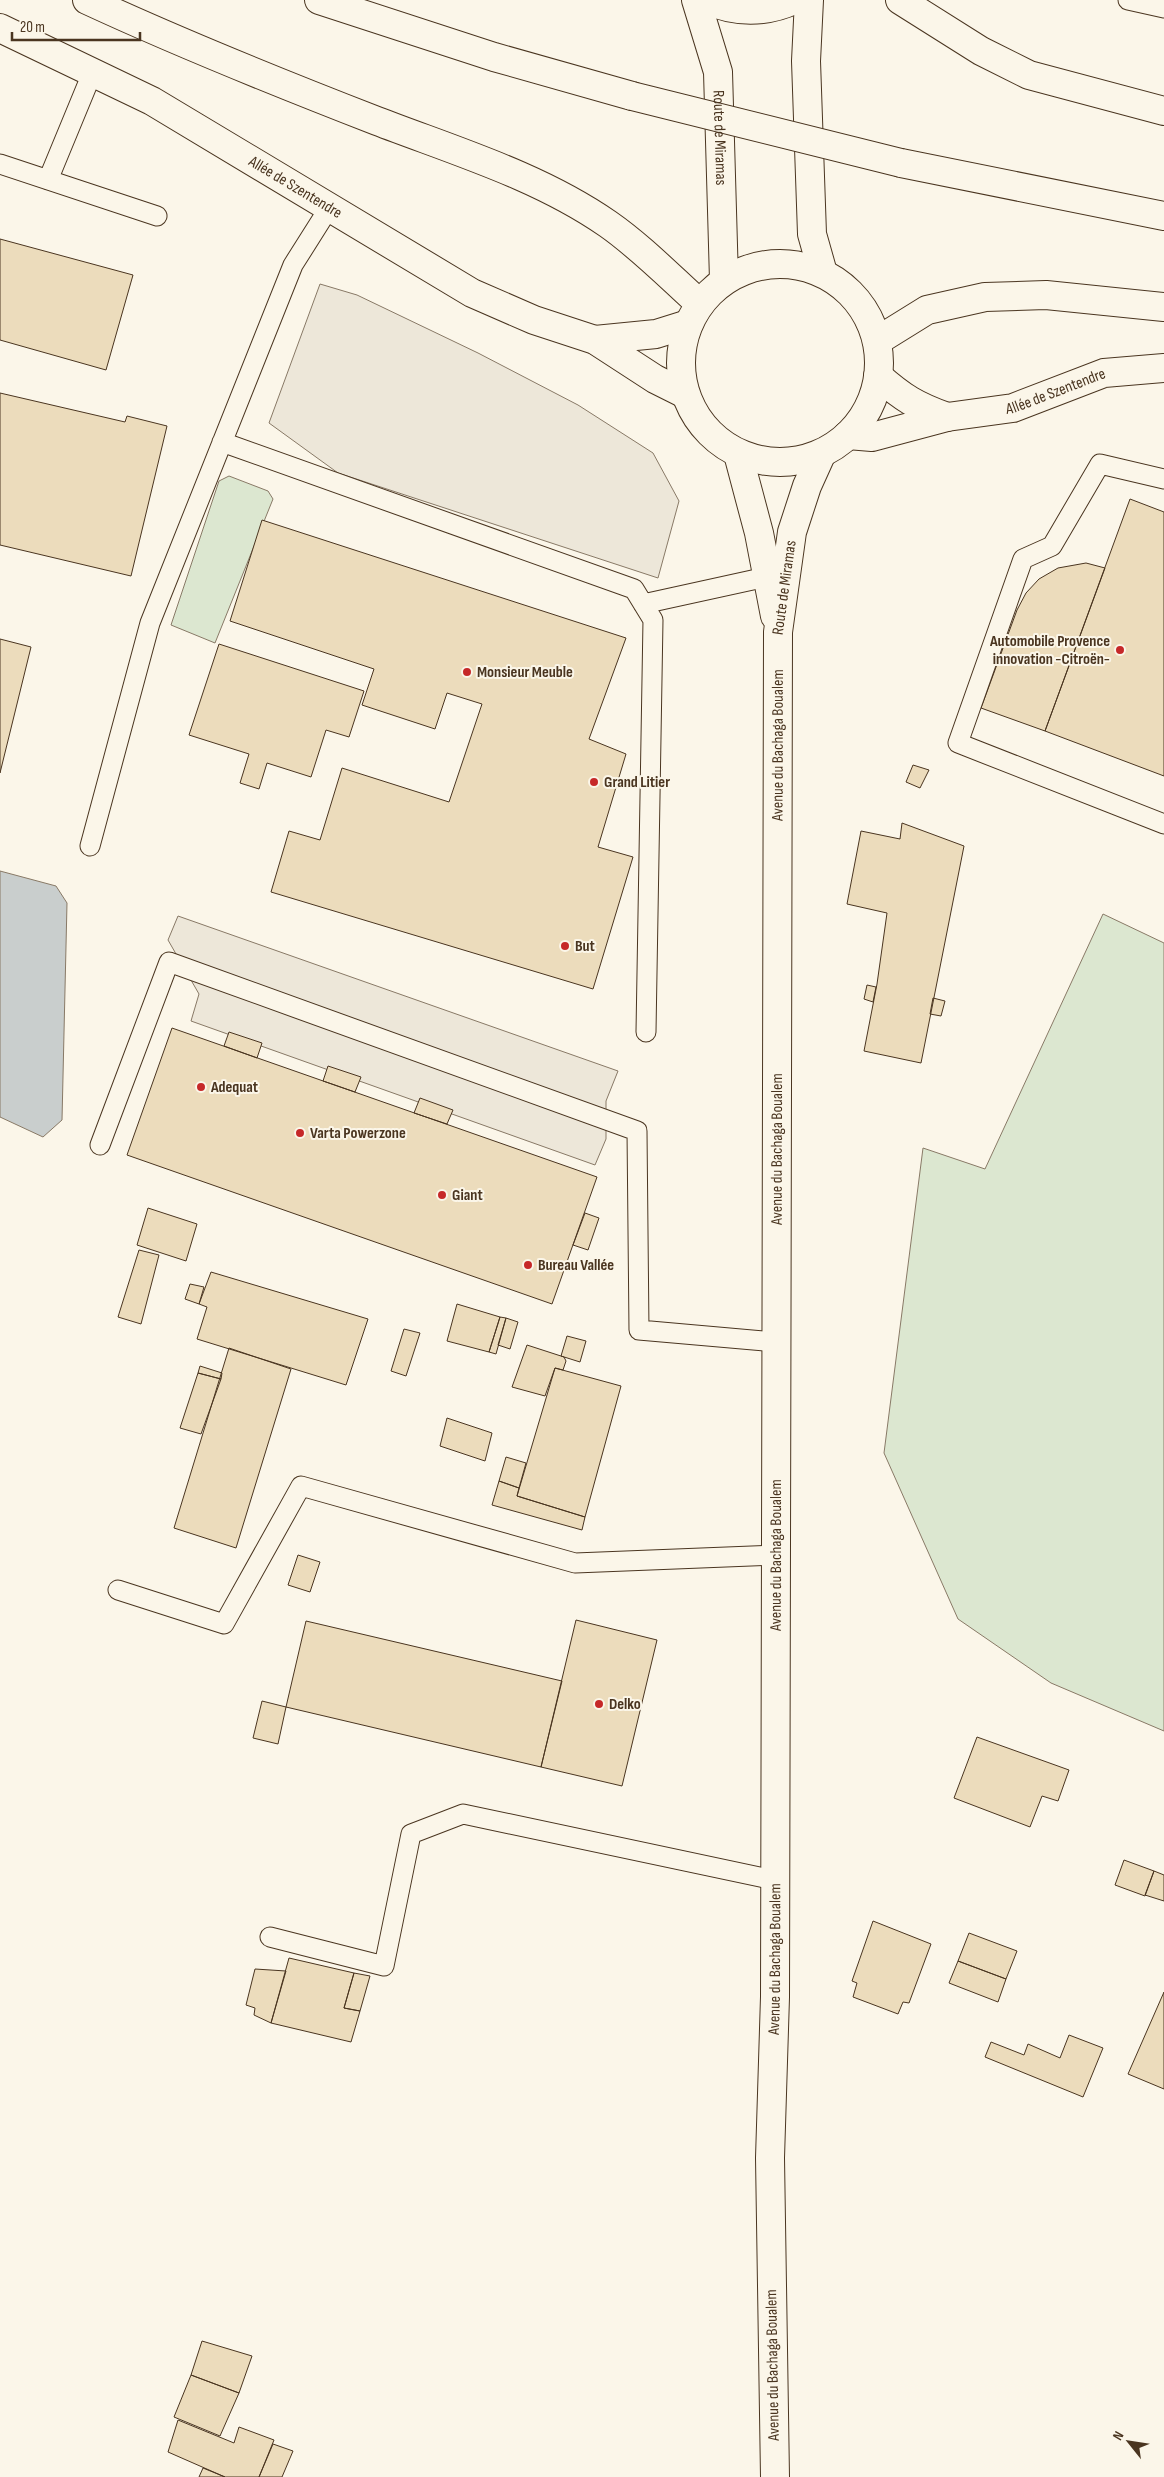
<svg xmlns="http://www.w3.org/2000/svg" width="1164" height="2477" font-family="'Sofia Sans Condensed',sans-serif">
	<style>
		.green { fill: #dce7d0; stroke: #887966 }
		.parking { fill: #ede7d9; stroke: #887966 }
		.water { fill: #c9cecd; stroke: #887966 }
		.building { fill: #ecdcbc; stroke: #4a3520 }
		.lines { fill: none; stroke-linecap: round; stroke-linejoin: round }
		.service-casing { stroke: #4a3520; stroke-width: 21 }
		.minor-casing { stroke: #4a3520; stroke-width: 30 }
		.primary-casing { stroke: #4a3520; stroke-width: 30 }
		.service { stroke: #fbf6e9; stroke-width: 19 }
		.minor { stroke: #fbf6e9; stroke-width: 28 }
		.primary { stroke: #fbf6e9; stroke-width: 28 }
		.primary-bridge-casing { stroke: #4a3520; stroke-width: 30; stroke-linecap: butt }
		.primary-bridge { stroke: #fbf6e9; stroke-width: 28 }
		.poi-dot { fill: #c62828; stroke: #fbf6e9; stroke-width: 2 }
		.labels { text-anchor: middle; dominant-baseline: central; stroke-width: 4; stroke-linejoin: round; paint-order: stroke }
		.street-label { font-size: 16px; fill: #4a3520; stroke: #fbf6e9 }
		.poi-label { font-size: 16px; font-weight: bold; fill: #4a3520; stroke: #fbf6e9; text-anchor: start }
	</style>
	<rect width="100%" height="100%" fill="#fbf6e9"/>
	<path class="green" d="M229 476 268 491 273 499 215 643 171 625 219 481Z
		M1103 914 1164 943V1731L1051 1683 958 1619 884 1453 923 1148 985 1169Z"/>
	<path class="parking" d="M320 284 357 295 478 353 578 405 653 453 679 501 658 578 338 473 269 423Z
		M178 916 618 1071 606 1101V1139L595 1165 191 1021 199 994 168 940Z"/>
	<path class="water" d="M0 871 56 886 67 903 62 1120 43 1137 0 1117Z"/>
	<path class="building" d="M0 239 133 275 106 370 0 340Z
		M0 393 125 422 127 416 167 426 131 576 0 545Z
		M1130 499 1164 512V776L1045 731Z
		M262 520 626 638 589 739 626 754 598 847 633 857 593 989 271 892 289 831 320 840 342 768 449 802 482 704 447 693 435 729 362 705 374 669 230 621Z
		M1086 563 1105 568 1045 731 981 708 1017 610 1026 593 1039 579 1058 568Z
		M0 639 31 647 0 773Z
		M219 644 364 691 349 737 326 730 311 777 267 763 259 789 240 783 249 754 189 735Z
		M913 765 929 770 920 788 906 782Z
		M902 823 964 846 921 1063 864 1051 877 984 887 913 847 904 861 831 900 839Z
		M867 985 876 987 873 1002 864 999Z
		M933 998 945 1001 941 1016 930 1014Z
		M172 1028 597 1177 552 1304 127 1155Z
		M229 1032 262 1043 257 1058 224 1046Z
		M328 1066 361 1077 355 1092 323 1081Z
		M420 1098 453 1110 447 1124 414 1113Z
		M148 1208 197 1224 186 1261 137 1245Z
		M585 1213 599 1218 588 1250 573 1245Z
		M139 1250 159 1255 141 1324 118 1317Z
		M211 1272 368 1319 346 1385 197 1339 207 1307 199 1304Z
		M190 1284 204 1287 199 1304 185 1299Z
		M457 1304 500 1317 489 1352 447 1341Z
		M500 1317 506 1318 496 1354 489 1352Z
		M506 1318 518 1322 510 1349 498 1345Z
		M404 1329 420 1333 406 1376 391 1371Z
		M567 1336 586 1341 580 1362 561 1356Z
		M527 1345 564 1357 566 1361 563 1370 555 1368 545 1396 512 1387Z
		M229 1348 291 1369 236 1548 174 1528Z
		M200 1366 222 1373 221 1379 198 1373Z
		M555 1368 621 1386 585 1517 517 1496Z
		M198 1373 221 1379 201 1434 180 1428Z
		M447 1418 492 1433 485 1461 440 1446Z
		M506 1457 526 1463 519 1488 499 1481Z
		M499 1481 519 1488 517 1496 585 1517 582 1530 492 1505Z
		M298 1555 320 1562 310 1592 288 1585Z
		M576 1620 657 1640 622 1786 541 1767Z
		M306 1621 562 1681 541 1767 286 1707Z
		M262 1701 286 1707 278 1744 253 1738Z
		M977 1737 1069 1770 1058 1801 1042 1796 1030 1827 954 1798Z
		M1124 1860 1154 1871 1145 1896 1115 1885Z
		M1154 1871 1164 1875V1901L1145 1895Z
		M873 1921 931 1944 909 2003 903 2002 898 2014 853 1997 857 1983 852 1981Z
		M969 1933 1017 1951 1006 1979 958 1961Z
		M289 1958 354 1973 344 2008 360 2011 351 2042 271 2023Z
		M958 1961 1006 1979 998 2002 949 1983Z
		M255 1969 286 1971 271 2023 254 2015 255 2008 246 2005Z
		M354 1973 370 1976 360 2011 344 2008Z
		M1164 1992V2089L1128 2074Z
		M1069 2035 1103 2048 1083 2097 985 2057 991 2042 1024 2055 1028 2044 1060 2058Z
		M202 2341 252 2356 239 2393 191 2375Z
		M191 2375 239 2393 220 2436 174 2417Z
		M178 2420 234 2443 239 2427 274 2440 259 2477H225L168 2452Z
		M273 2444 293 2451 282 2477H259Z
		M203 2468 225 2477H199Z"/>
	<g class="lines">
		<defs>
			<path id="service" d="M1128 0 1164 8
				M0 164 157 216
				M48 180 93 71
				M222 442 634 589 653 620 646 1032
				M1164 479 1100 464 1052 546 1023 559 958 743 1164 824
				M643 604 766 577
				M90 846 150 623 293 265 329 208
				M100 1145 169 962 637 1131 639 1330 775 1342
				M118 1590 224 1624 301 1486 575 1563 775 1555
				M270 1937 384 1966 411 1834 463 1814 774 1880"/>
			<g id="minor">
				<path id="s1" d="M0 28 152 101 472 293 534 320 595 340 655 379 685 394"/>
				<path d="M595 340 656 334 688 324"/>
				<path d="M878 376C903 398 916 406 947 417"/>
				<path id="s2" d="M848 435 872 437 947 417 1013 408 1104 373 1164 368"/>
			</g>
			<g id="primary">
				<path d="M87 0C182 44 279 83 377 121 455 151 539 176 608 224 641 247 670 277 700 304"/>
				<path d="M319 0 494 57 632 96"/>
				<path id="s3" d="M696 0 718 72 724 280"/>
				<path d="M707 0C735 13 766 13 794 0"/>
				<path d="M809 0 806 61 812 234 823 273"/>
				<path d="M900 0 981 51 1029 75 1164 111"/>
				<path d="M901 163 1164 216"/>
				<circle cx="780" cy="363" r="99"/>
				<path d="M877 341 927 310 985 297 1046 295 1164 307"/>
				<path d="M738 454 759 533 775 616"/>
				<path id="s4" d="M775 2477 770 2158 775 1997 778 632 792 532 807 486 821 455"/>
			</g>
		</defs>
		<use href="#service" class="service-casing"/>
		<use href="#minor" class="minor-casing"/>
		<use href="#primary" class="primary-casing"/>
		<use href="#service" class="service"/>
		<use href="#minor" class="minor"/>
		<use href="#primary" class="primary"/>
		<defs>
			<path id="primary-bridge" d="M632 96 901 163"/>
		</defs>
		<use href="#primary-bridge" class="primary-bridge-casing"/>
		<use href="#primary-bridge" class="primary-bridge"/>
	</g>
	<g class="poi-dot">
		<circle cx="1120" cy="650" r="5"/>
		<circle cx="467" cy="672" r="5"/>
		<circle cx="594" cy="782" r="5"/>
		<circle cx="565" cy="946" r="5"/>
		<circle cx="201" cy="1087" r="5"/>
		<circle cx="300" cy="1133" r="5"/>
		<circle cx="442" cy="1195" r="5"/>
		<circle cx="528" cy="1265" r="5"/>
		<circle cx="599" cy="1704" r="5"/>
	</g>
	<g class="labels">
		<g class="street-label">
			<text stroke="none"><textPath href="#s3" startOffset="141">Route de Miramas</textPath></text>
			<text stroke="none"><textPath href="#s1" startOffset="336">Allée de Szentendre</textPath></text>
			<text stroke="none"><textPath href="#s2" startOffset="214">Allée de Szentendre</textPath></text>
			<text stroke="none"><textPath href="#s4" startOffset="1890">Route de Miramas</textPath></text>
			<text stroke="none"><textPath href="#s4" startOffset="1732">Avenue du Bachaga Boualem</textPath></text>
			<text stroke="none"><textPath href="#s4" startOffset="1328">Avenue du Bachaga Boualem</textPath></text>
			<text stroke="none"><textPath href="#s4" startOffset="922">Avenue du Bachaga Boualem</textPath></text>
			<text stroke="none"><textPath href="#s4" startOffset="518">Avenue du Bachaga Boualem</textPath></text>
			<text transform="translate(773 2365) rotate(-91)">Avenue du Bachaga Boualem</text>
		</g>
		<g class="poi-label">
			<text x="1110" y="641" text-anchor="end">Automobile Provence<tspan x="1110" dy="18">innovation -Citroën-</tspan></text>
			<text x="477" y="672">Monsieur Meuble</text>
			<text x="604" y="782">Grand Litier</text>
			<text x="575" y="946">But</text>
			<text x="211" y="1087">Adequat</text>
			<text x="310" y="1133">Varta Powerzone</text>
			<text x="452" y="1195">Giant</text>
			<text x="538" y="1265">Bureau Vallée</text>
			<text x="609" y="1704">Delko</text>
		</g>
	</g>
	<g transform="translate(1129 2442) rotate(300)" stroke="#fbf6e9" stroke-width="4" paint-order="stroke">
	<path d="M0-4L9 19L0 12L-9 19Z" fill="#4a3520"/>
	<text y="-8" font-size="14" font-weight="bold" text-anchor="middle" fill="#4a3520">N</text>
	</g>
	<path d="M12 32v8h128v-8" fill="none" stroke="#4a3520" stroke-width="2.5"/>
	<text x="20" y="32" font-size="15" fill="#4a3520" stroke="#fbf6e9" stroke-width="4" paint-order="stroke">20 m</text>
</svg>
